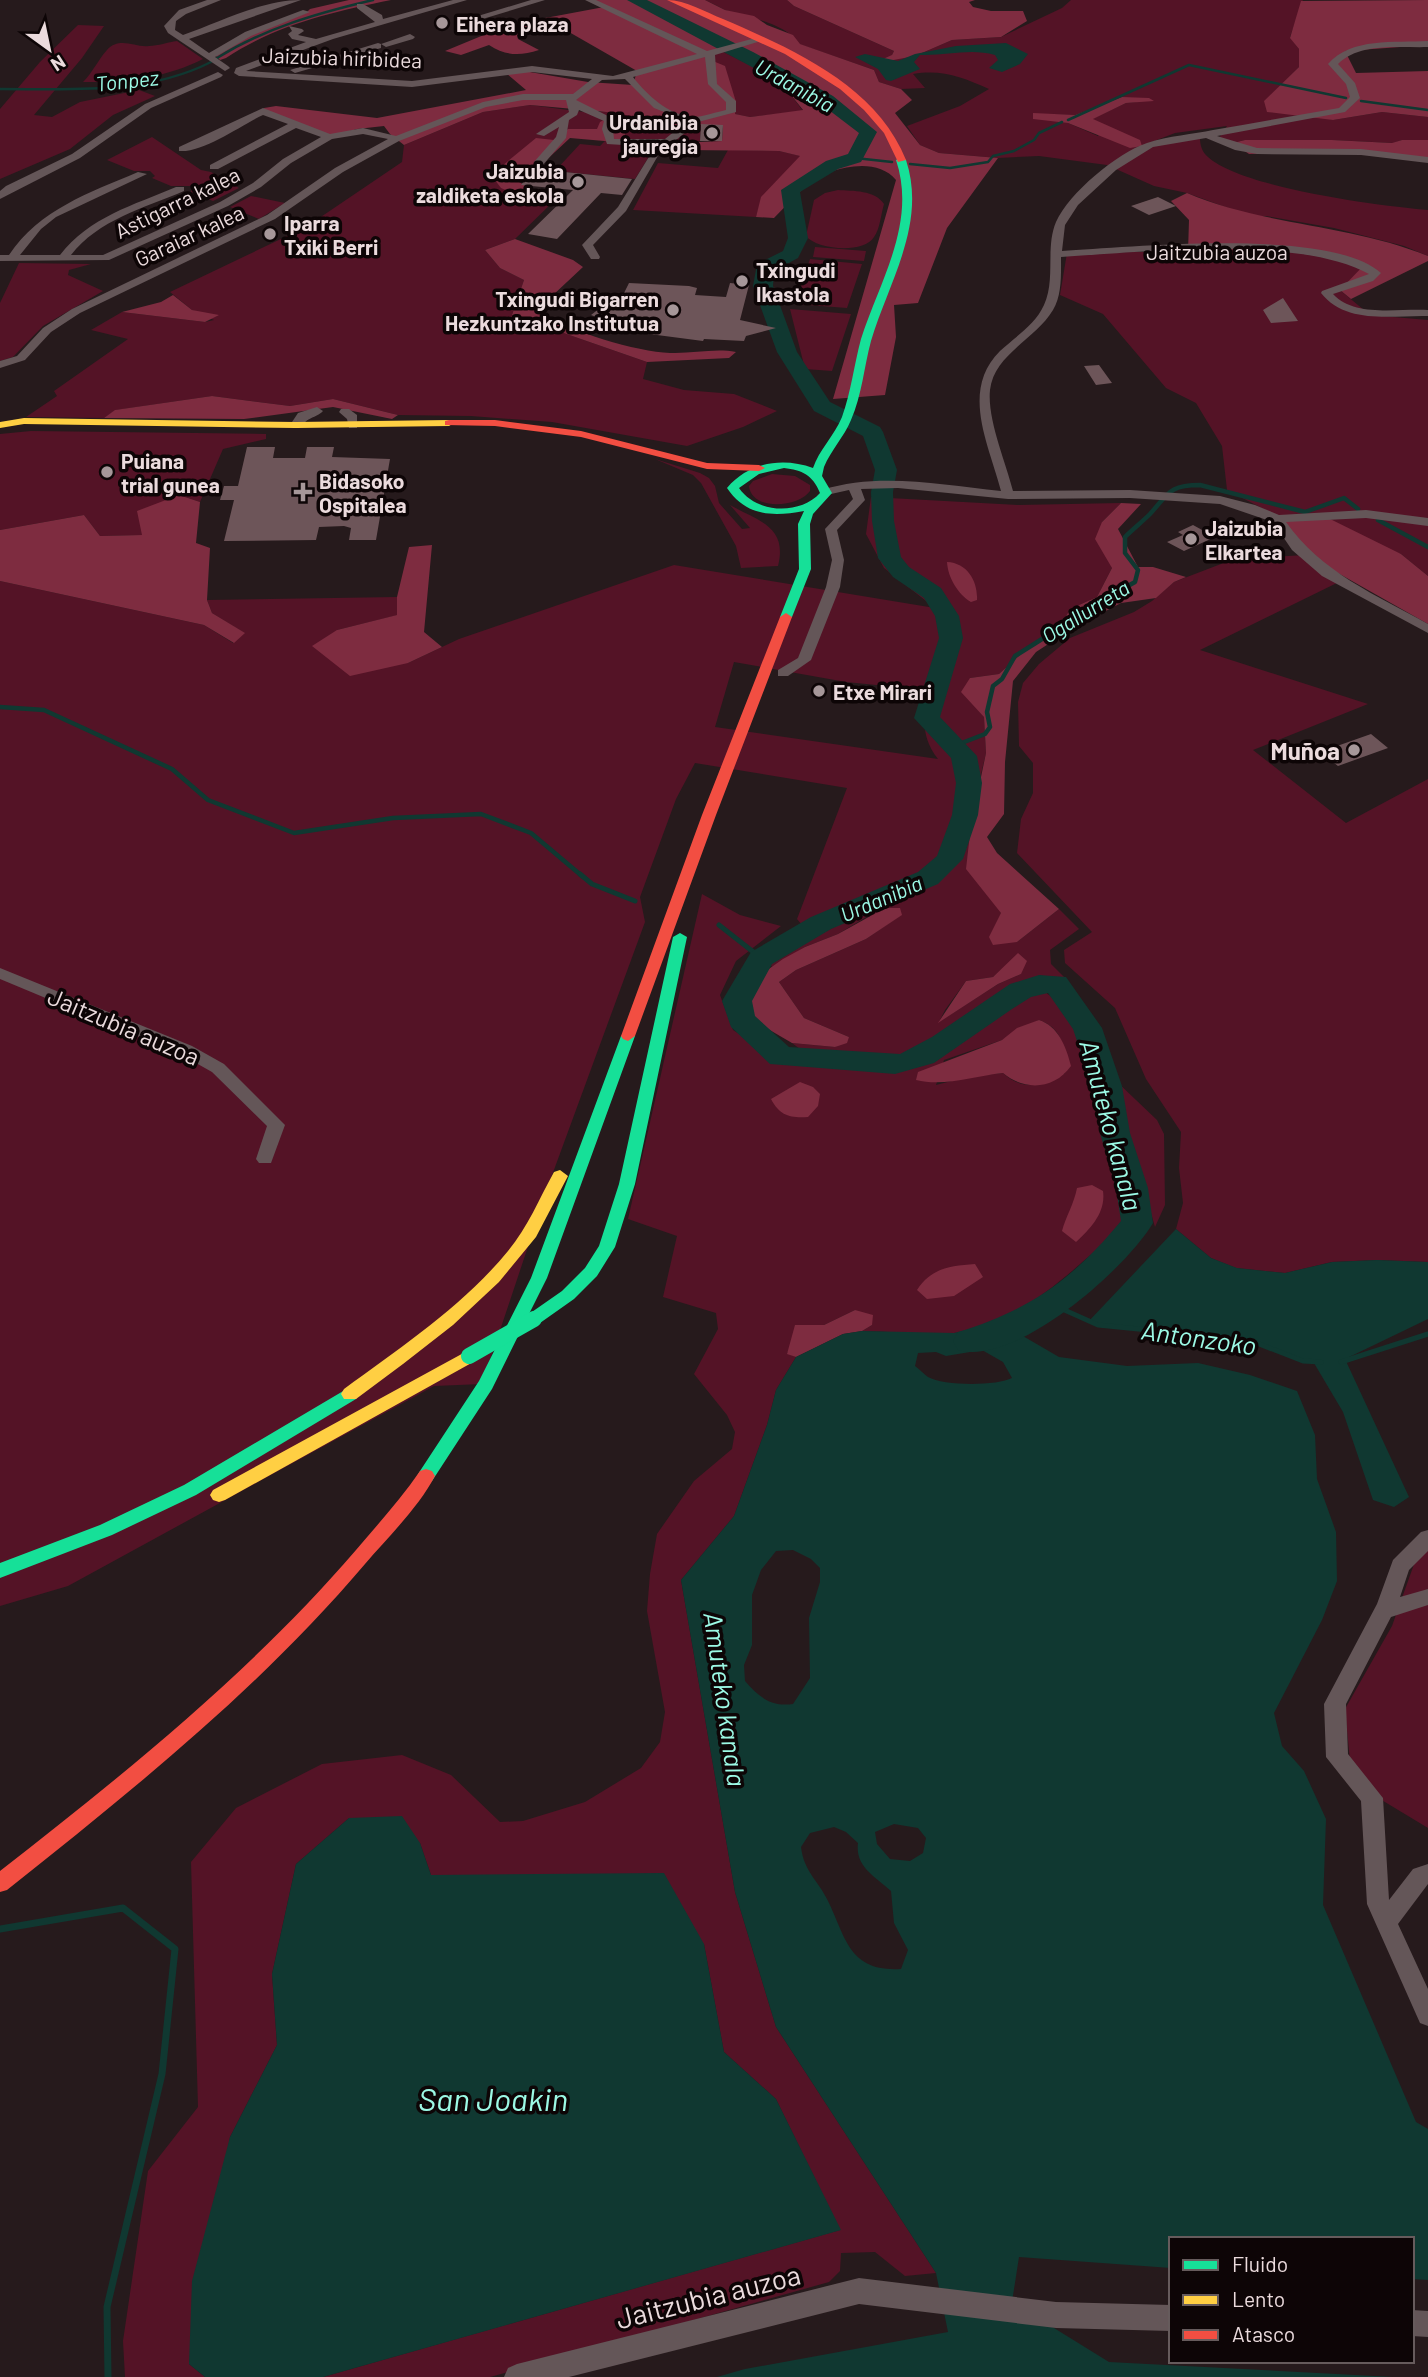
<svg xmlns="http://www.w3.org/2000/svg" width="1428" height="2377" font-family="Barlow,sans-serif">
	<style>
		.green { fill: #541326; fill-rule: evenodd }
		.forest { fill: #7e2c40; fill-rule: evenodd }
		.water { fill: #103831; fill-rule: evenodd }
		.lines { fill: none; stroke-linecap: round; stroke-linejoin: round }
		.stream-far3 { stroke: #103831; stroke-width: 2.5 }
		.stream-far2 { stroke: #103831; stroke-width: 4.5 }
		.stream-far1 { stroke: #103831; stroke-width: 5 }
		.stream { stroke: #103831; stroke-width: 7 }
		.river { fill: #103831; fill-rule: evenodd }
		.building { fill: #6d5559 }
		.street { fill: #645658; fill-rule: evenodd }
		.fast { fill: #16e098; fill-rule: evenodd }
		.slow { fill: #ffcf43; fill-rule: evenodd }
		.jam { fill: #f24e42; fill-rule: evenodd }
		.fast-bridge { stroke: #16e098; stroke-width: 16 }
		.poi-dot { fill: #a69799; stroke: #0d0506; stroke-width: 2.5 }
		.labels { text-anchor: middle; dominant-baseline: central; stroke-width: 7; stroke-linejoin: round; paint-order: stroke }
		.far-poi-label { font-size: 21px; font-weight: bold; fill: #ebdbdd; stroke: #0d0506; text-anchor: start }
		.far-street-label { font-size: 21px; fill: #ebdbdd; stroke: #0d0506 }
		.far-water-label { font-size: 21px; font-style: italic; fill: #9cf9e5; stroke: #0d0506 }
		.poi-label { font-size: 24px; font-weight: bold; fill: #ebdbdd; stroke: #0d0506; text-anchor: end }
		.street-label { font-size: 24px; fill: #ebdbdd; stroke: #0d0506 }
		.water-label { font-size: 26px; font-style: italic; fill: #9cf9e5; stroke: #0d0506 }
		.near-street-label { font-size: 28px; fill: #ebdbdd; stroke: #0d0506 }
		.near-water-label { font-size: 32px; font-style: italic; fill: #9cf9e5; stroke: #0d0506 }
	</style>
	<rect width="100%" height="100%" fill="#261a1c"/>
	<path class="green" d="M705 0H787L794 6 894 51 892 55 915 56 952 40 1001 37 1062 8 1071 0H1303L1290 37 1299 49V67L1265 101 1333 120 1382 112 1428 117V140H1402L1393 143 1332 140H1245L1233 143 1219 138 1227 126 1175 133 1144 145 1200 138C1200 145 1202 152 1208 157 1242 188 1380 206 1428 210V256L1404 246 1334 228 1266 216H1250L1187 193 1154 186 1107 165 1039 156 998 158 939 153 920 145 907 126 960 106 989 89C962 77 942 69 913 74L925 88 901 89 879 82 874 70 799 44C784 22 749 18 725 10 719 7 712 3 705 0ZM1122 97 1137 102 1126 103 1092 119 1105 126 1098 136 1068 123 1033 114 1075 115Z
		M78 25 104 26 82 58 34 115 52 117 80 102 139 90 155 96 113 115 70 149 0 179V109L40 62Z
		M177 41 203 59C165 78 125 83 83 82 93 72 98 60 107 50 120 36 135 48 149 46 158 46 168 42 177 41Z
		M721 51 789 84 787 90 803 111 750 117 734 114 713 61 708 55Z
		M530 105 584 112H616L641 117 662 125 701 124 700 141 655 147 635 179 555 171 580 144 600 146 605 141 627 143 597 129 554 140 491 175C507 199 530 197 556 199L515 239 485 250 500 268 524 280 512 315 647 362 643 379 684 390 734 394 777 411 743 427 687 446 552 422 471 416 398 415 333 399 290 406 212 396 116 410 104 418 26 417 57 396 54 391 128 339 91 330 122 312 205 322 214 320 192 310 170 292 306 227 402 162 404 145 483 112Z
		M152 137 201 170 211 172 239 188 213 201 191 192 192 188 190 186H171L152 178 155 176 150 171H134L107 160Z
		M728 150 779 151 801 156 762 197 756 217 633 210 658 163 718 168Z
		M838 190C853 191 875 190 884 204 881 214 880 229 874 237 864 254 817 250 806 236L814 200 825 193Z
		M251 196 285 203 259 219 230 207Z
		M815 247 866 251 864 261 813 257Z
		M1279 250 1365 264 1341 291 1370 315 1428 320V576L1401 554 1281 518 1227 490 1222 446 1196 403 1166 388 1103 314 1060 295 1067 253Z
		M810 259 862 264 847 308 795 304Z
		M19 263 91 264 69 270 68 275 103 291 43 326 13 357 0 361V303Z
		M790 309 851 314 832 371 805 369Z
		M31 431 266 434V439L223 449 200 502 179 495 143 535 100 536 84 515 0 530V434Z
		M655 459 700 473 709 478 715 486 719 503 742 529 750 528 730 505C758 521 788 526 778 566L741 568 736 546 701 483 693 475Z
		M772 474 795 476 810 485V491C799 507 752 512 749 486L753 481Z
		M871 497 1018 505 1121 503 1102 522 1112 568 1097 597 1070 609 1063 622 1033 643 999 674 970 678 984 717 986 753 977 791 1001 913 1017 942 1059 909 1079 929 1050 950 1051 964 1069 982 1064 983 1040 975 1007 990 914 1055 885 1059 804 1052 792 1043 835 1047 849 1037 804 1018 779 982 796 970 866 939 901 915 868 916 838 934 805 947 772 967 769 962 873 906 923 888 940 873 919 876 802 925 797 919 847 788 695 763 676 799 640 897 645 922 551 1178 482 1384 434 1386 68 1586 0 1606V581L204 625 233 643 244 633 212 613 207 600 397 597 398 615 337 630 408 663 459 639 674 565 935 608 884 568 866 534ZM734 662 846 682 927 690C924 717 920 736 938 759L715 727ZM1002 969 1021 974 998 984 939 1022 945 1010 966 981 993 977Z
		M1306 555 1345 579 1200 650 1368 704 1253 750 1346 823 1428 779V1262L1377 1260 1332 1262 1285 1273 1236 1268 1211 1258 1176 1229 1183 1203 1179 1168 1181 1132 1146 1079 1115 1008 1065 963 1064 950 1092 932 1017 853 1021 819 1033 793V763L1019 746 1018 702 1023 683 1039 664 1070 638 1134 612 1152 601 1174 582 1234 559Z
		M702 894 740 915 781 926 736 961 720 995 733 1030 783 1062 905 1069 942 1056 1011 1004 1042 990C1097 1022 1113 1166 1123 1226 1077 1266 1017 1328 954 1333 924 1336 892 1331 862 1331L872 1325 855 1310 824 1325 811 1327 787 1353 796 1357 776 1390 767 1425 734 1516 681 1580 735 1892 776 2027 936 2273 905 2276 875 2252 841 2253 840 2271 829 2282 490 2377H323L840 2230 776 2099 724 2052 704 1944 500 1876 431 1875 420 1843 349 1818 296 1864 272 1974 277 2045 230 2137 189 2364 205 2377H125L123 2341 148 2171 198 2107 191 1862 236 1808 322 1764 402 1755 451 1775 500 1822 523 1821 585 1802 641 1768 660 1742 665 1712 647 1611 650 1574 657 1534 694 1481 732 1449 735 1432 727 1415 694 1374 718 1329 716 1313 663 1297 677 1236 628 1219ZM1039 1020C1063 1028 1066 1050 1065 1073 1042 1086 1024 1092 1003 1073L967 1077 936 1085 944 1060 1002 1040Z
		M1115 1080 1157 1120 1164 1134 1165 1205 1155 1227 1122 1113Z
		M1428 1547V1828L1380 1799 1350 1761 1345 1709 1392 1626 1418 1553Z"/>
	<path class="forest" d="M349 0H391C333 12 277 24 226 58L220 60 215 55 241 39 306 13 310 9Z
		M592 0H705L725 10 754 16 767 25 793 35 800 44 874 70 879 82 901 89 912 100 895 113 920 145 939 153 998 158 947 228 918 303 894 305 896 337 885 395 833 399 896 180C888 170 875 166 862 166 817 168 804 188 774 218L756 217 761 197 800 156 779 151 682 150 674 147 678 143 722 141 723 125H661L641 117 619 114 631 124 624 131 627 143 570 138 541 165 524 172 519 182 534 190 519 196 501 188 491 175 536 138 554 140 568 129H597L600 122 617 113 530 105 483 112 404 145 390 134 384 126 357 129 329 137 263 111 264 108 276 106 377 118 526 90 506 73 524 71 588 82 633 85 637 71 562 28 517 35 518 39 539 50C520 56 506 56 489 45L461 55 445 51 508 25 604 7ZM722 51 788 83 787 90 803 110 750 117 735 114 736 102 725 66 713 61 708 55Z
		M787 0H975L969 2 973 7 991 11H1023L1027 21 1001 37 952 40 915 56 888 61 883 59 892 55 894 51 794 6Z
		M1428 0V45L1345 51 1356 73 1428 71V117L1382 112 1333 120 1267 112 1264 101 1299 67V49L1290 38 1301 1Z
		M1122 97 1149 98 1154 101 1126 103 1093 119 1140 140 1142 146 1130 148 1068 123 1033 119V113L1075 115Z
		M1245 140H1332L1392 143 1402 140H1428V158L1363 152 1249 154 1233 143Z
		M1187 193C1264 226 1350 224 1428 256V261L1351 299 1340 290 1365 264 1279 250 1188 252 1189 220 1171 201Z
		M515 239 573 260 583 267 552 296 541 313C569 331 637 352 670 353 692 354 714 348 736 352L729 358 647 362 512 315 524 280 500 268 485 250Z
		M173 295 192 310 219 315 205 322 122 312 161 302Z
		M212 396 290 406 333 399 398 415 392 419 333 407 244 419 104 418 115 410Z
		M179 495 200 502 196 543 210 548 207 600 212 613 245 633 234 643 204 625 0 581V530L84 515 100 536 142 535 137 511Z
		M1121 503 1141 504 1118 529 1138 567H1153L1186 577 1174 582 1156 598 1121 603 1073 628 1036 652 1013 681 1005 762 1004 814 987 837 997 853 1059 909 1017 942 993 945 989 937 1001 913 966 869 971 825 986 753 984 717 961 692 970 678 999 674 1033 643 1063 622 1070 609 1097 597 1112 568 1095 539 1102 522Z
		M1322 515 1401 554 1428 576V624L1306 555 1281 518Z
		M432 545 424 632 442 647 408 663 350 676 312 646 337 630 397 615V597L409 547Z
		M947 562C968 563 978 582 977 600L971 602C958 594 948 578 947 562Z
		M885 908H900L902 915 866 939 796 970 779 982 804 1018 849 1037 847 1043 835 1047 792 1043 751 1019 746 999 756 978 783 959 805 947 838 934Z
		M1018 953 1027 961 1021 974 998 984 938 1023 966 981 993 977Z
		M1039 1020C1058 1026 1066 1046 1071 1066 1054 1090 1024 1091 1003 1073 974 1076 944 1087 916 1080L918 1072 1002 1040 1017 1028Z
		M800 1082 813 1087 820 1094 818 1106 808 1117C790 1118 780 1116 771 1099Z
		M1092 1185 1103 1191C1106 1212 1091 1228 1076 1242L1062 1231C1066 1216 1074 1204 1077 1188Z
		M975 1264 983 1277 954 1296 927 1299 917 1290C931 1268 950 1266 975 1264Z
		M855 1310 873 1315 872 1325 862 1331 843 1334 796 1357 787 1354 795 1325H824Z"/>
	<path class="water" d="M1006 43 1028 54 1020 64 1002 72 989 68 998 60 995 55C970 48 946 56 920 55L914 62 920 69 891 81 886 80 878 69 855 57 865 54 898 61 915 54 956 46Z
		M1176 1229 1211 1258 1237 1268 1285 1273 1332 1262 1377 1260 1428 1262V1319L1345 1359 1409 1497 1394 1507 1373 1500 1343 1412 1314 1363 1303 1361 1249 1340 1088 1322Z
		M999 1322 1059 1357 1127 1366 1198 1363 1250 1375 1297 1391 1315 1435 1317 1479 1336 1532 1337 1581 1322 1620 1274 1713 1282 1746 1304 1771 1326 1819 1323 1905 1416 2122 1428 2129V2280L1412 2279V2239H1171V2268L1019 2257 1012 2302 1109 2362 1393 2377H717L745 2369 948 2332 936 2273 776 2027 735 1892 681 1580 734 1516 767 1425 776 1390 796 1357 843 1334 862 1331 954 1333ZM982 1350 1003 1362 1012 1378C997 1386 943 1386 928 1377 924 1374 919 1369 915 1366L918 1353 936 1352 946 1356ZM793 1550 811 1559 820 1568V1582L809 1618 810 1678 793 1704C771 1707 759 1697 745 1681L744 1665 752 1645V1595L761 1570 776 1551ZM894 1824 918 1828 926 1838 923 1853 910 1861 890 1859 877 1844 875 1832ZM834 1827 846 1832 858 1843C855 1867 875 1876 891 1891L894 1923 908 1950 901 1969C849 1972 846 1938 828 1901 818 1880 804 1872 801 1847L810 1833Z
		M402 1816 420 1843 431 1875 664 1873 704 1944 724 2052 776 2099 841 2230 323 2377H205L189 2364 192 2281 230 2137 277 2045 272 1974 296 1864 349 1818Z"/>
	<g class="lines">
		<path class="stream-far3" d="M217 58C265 28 318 13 373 0
			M0 89C71 89 146 95 211 62
			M1361 101 1428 110
			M1068 120 1189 65 1346 98
			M855 158 892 162
			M910 164 950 168 988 162 993 156 1014 151 1034 140 1039 133 1062 122"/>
		<path class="stream-far2" d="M1378 520 1428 547
			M0 707 44 710 172 769 208 800 294 833 393 818 481 814 531 833 582 876
			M954 746 985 734 990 727 987 712 993 686 1002 679 1015 656 1050 634 1061 623 1135 582 1138 570 1125 553V537C1133 529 1142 522 1150 514 1169 493 1169 485 1200 485L1305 512 1344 498 1358 509"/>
		<path class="stream-far1" d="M580 874 592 884 635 901
			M719 925 761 958
			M1051 1304 1098 1325 1249 1340 1303 1361 1321 1362
			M1341 1362 1428 1334"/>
		<path class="stream" d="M0 1929 123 1908 175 1949 162 2074 107 2307 108 2377"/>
		<path class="river" d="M627 0H647L753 52 833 96 877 132 861 162 838 169 800 192 808 238 798 258 774 271 773 286 797 352 830 402 880 427 883 432 897 470 893 492 894 521 901 557 909 567 941 588 959 616 963 638 940 717 977 756 982 783 978 815 963 859 938 884 831 929 772 964 752 1001 755 1016 789 1047 900 1054 932 1037 1010 984 1039 975 1066 977 1102 1028 1122 1086 1130 1133 1148 1188 1153 1223C1126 1269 1015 1367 958 1350L953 1341 958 1332C1030 1310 1073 1279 1121 1221L1116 1188 1100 1133 1092 1086 1073 1029 1048 993 1031 997 1012 1009 934 1063 895 1074 770 1064 731 1027 722 1001 751 952 811 917 918 872 937 856 952 815 956 783 951 758 914 718 939 638 935 616 924 598 893 577 878 558 872 521 871 492 875 470 863 436 814 411 777 352 753 286 757 264 783 251 788 238 781 190 826 161 848 154 859 133 821 104Z"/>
	</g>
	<path class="building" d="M701 124 723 125 722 141H700Z
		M534 168 536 169 632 179 622 195 601 193 557 239 528 234 573 190 521 185Z
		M1158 197 1176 206 1149 215 1131 206Z
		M629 283 689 286 697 288 695 295 726 297 730 283 749 285 740 320 776 328 746 336 744 341 704 339 703 341 634 332 591 315 617 295 624 293Z
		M1283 298 1298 321 1271 323 1263 310Z
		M1099 365 1112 383 1096 385 1084 366Z
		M247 447H275L273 458H305L307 447H334L332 457 390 459 376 540H349L351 528 344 526 319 527 316 540 224 541 234 500H220L224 486H238Z
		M1193 525 1215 537 1184 551 1167 542 1183 535 1178 532Z
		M1371 734 1388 748 1338 766 1320 752Z"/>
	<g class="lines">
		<path class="street" d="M207 0H221L186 14 176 21 175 30 183 35C220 22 262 0 301 0L189 39 209 53 245 32 303 10 310 12 251 36 215 57 228 66 230 68 225 71 168 33 164 26 179 10Z
			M453 0H467L333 39 246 71 412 81 532 66 613 76 697 54 585 0H596L707 51 759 37 764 40 715 55 717 84 736 101V112L698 122 659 154 626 211 593 245 600 257 599 259H591L582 245 618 207 655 147 607 144 602 129 604 121 579 110 577 115 569 120 566 138 542 166H534V162L556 137 559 127 544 136 536 134 569 112 566 100H523L486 107 399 141 343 172 275 219 80 313 51 332 25 360 0 368V361L17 356 43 328 72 309 267 215 335 168 388 139 363 134 332 139 291 163 261 187 228 206 109 260 0 261V255H9C40 209 89 193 138 172L147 174 56 217 41 229 20 255H60C89 217 134 205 176 187H184V191C144 208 98 220 71 255H103L220 202 253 183 283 159 321 137 296 128 218 169H210V165L288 124 263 115C241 125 204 153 179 151V147L263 108 330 134 363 128 396 136 483 102 523 94H573L592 79 532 72 412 87 239 76 234 73 236 68 306 42 292 39 288 34 292 31 289 26 302 29 304 31 298 35 316 39 375 22 357 8V4H363L382 15 383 19ZM705 57 708 84 726 102V110C716 112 703 117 693 117 668 115 647 95 633 77ZM625 79 654 108 687 121 665 139H614L612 118 576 100 602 80Z
			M531 0H545L466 24 458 22Z
			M410 34 415 37 413 39 386 47 381 44Z
			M1428 41V47C1399 48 1360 42 1338 64L1355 83 1360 98 1345 112 1217 136 1257 148 1361 149 1428 157V163L1361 155 1257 154 1235 150 1206 138 1153 147 1116 170 1078 205 1065 225 1062 251C1131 247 1330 227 1381 273L1373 281 1333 294C1355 318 1399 308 1428 310V316C1392 315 1346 325 1321 293L1322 291 1369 274C1298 235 1143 252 1061 257 1061 275 1062 295 1053 310 1036 339 994 354 990 390 987 419 1006 463 1013 491L1130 490 1220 496 1255 505 1279 515 1366 510 1428 518V526L1366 518 1286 522C1321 572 1376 595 1428 624V633L1322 576 1292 550 1273 522 1220 504 1130 498 1008 499 898 488 861 489 865 500 837 530 844 560 840 587 811 660 788 676H778V670L798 658 826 587 832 560 825 529 853 499 849 490 822 496V490C879 472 941 485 1001 491 989 444 960 391 1000 351 1015 337 1035 325 1044 305 1056 279 1045 248 1056 222 1069 193 1117 153 1147 143 1168 136 1194 134 1213 130 1255 123 1297 115 1339 108L1350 97 1346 84 1328 64C1352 37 1394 43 1428 41Z
			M378 43 381 44V48L295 73 290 70Z
			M218 72 223 75 221 77 151 108 80 158 0 199V191L6 186 72 154 145 104Z
			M317 407 323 411C315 419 308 416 300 428H292L290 425 298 413Z
			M341 409H349L357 415V428H349L347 419 339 412Z
			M0 968 192 1046 224 1064 285 1125 271 1163H259L256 1159 267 1126 212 1072 180 1054 0 979Z
			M1428 1530V1551L1409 1570 1400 1597 1428 1589V1605L1391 1617 1346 1704 1348 1754 1383 1798 1389 1900 1413 1869 1428 1864V1884L1398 1924 1428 1989V2026L1420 2023 1367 1904 1361 1801 1326 1757 1324 1704 1377 1604 1393 1560 1421 1532Z
			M859 2278 1056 2302 1171 2305V2331L1056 2328 859 2304 569 2377H504L508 2368 517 2364Z
			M1412 2310 1428 2311V2337L1412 2336Z"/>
		<path class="fast" d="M901 157 906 160C927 224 889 281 871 341 864 367 862 395 851 420 844 437 831 450 824 467L822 476 832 493 813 514 810 524 811 569 792 617 786 621 782 620 780 617 799 569 798 524 804 511C772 517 746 516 727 488 749 462 783 457 813 468 819 450 834 436 842 417 851 392 854 365 861 339 880 280 917 223 896 160ZM784 468C802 470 813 475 820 493 800 515 757 514 739 488L759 474Z
			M680 933 687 937 635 1184 615 1247 597 1276 574 1299 540 1323 534 1325 526 1320 492 1389 432 1481 426 1483 420 1481 417 1476 420 1471 479 1381 531 1278 621 1036 628 1031 635 1036 547 1278 529 1314 562 1291 585 1268 599 1246 619 1184 673 937Z
			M350 1387 356 1389 359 1394 356 1399 196 1495 112 1535 0 1578V1563L100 1525 184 1485Z"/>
		<path class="slow" d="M24 418 296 422 449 420 454 423 449 426 296 428 24 424 0 428V422Z
			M560 1170 568 1176 536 1237 499 1282 453 1325 403 1364 356 1399H344L341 1394 344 1389C401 1347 463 1306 508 1251 528 1227 539 1199 554 1172Z
			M469 1350 475 1351 477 1356 475 1361 225 1500 219 1502 213 1500 210 1495 213 1490Z"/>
		<path class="jam" d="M667 0C686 0 705 12 723 19 792 49 876 85 906 160L898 162 884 133 864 110 840 89 785 54Z
			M449 420H495L581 431 707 463 759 465 765 468 759 471 707 469 581 437 495 426 445 425V421Z
			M786 613 792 617 716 815 635 1036 628 1041 623 1039 621 1036 702 815 780 617Z
			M426 1469 432 1471 435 1476C418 1508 389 1536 365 1564 260 1688 134 1789 7 1890L0 1892V1871C127 1772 251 1672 356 1550 378 1524 401 1499 420 1471Z"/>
		<path class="fast-bridge" d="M469 1356 534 1319"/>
	</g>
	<g class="poi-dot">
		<circle cx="442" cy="23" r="7"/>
		<circle cx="712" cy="133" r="7"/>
		<circle cx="578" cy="182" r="7"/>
		<circle cx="270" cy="234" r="7"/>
		<circle cx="742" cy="281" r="7"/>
		<circle cx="673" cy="310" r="7"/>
		<circle cx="107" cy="472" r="7"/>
		<path d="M299.5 481.5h7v7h7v7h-7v7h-7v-7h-7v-7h7z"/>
		<circle cx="1191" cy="539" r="7"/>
		<circle cx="819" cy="691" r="7"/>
		<circle cx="1354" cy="750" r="7"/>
	</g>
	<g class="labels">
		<g class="far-poi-label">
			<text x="456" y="23">Eihera plaza</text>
			<text x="698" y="121" text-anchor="end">Urdanibia<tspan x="698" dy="24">jauregia</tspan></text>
			<text x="564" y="170" text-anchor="end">Jaizubia<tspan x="564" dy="24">zaldiketa eskola</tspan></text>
			<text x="284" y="222">Iparra<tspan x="284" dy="24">Txiki Berri</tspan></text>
			<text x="756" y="269">Txingudi<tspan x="756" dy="24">Ikastola</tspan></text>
			<text x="659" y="298" text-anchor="end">Txingudi Bigarren<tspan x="659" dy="24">Hezkuntzako Institutua</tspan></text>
			<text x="121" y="460">Puiana<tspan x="121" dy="24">trial gunea</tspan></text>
			<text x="319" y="480">Bidasoko<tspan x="319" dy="24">Ospitalea</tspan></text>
			<text x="1205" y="527">Jaizubia<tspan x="1205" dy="24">Elkartea</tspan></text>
			<text x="833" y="691">Etxe Mirari</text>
		</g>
		<g class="far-street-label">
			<text transform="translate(342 57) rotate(2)">Jaizubia hiribidea</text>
			<text transform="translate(177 202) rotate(-26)">Astigarra kalea</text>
			<text transform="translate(189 235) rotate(-25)">Garaiar kalea</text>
			<text x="1217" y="251">Jaitzubia auzoa</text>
		</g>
		<g class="far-water-label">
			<text transform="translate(127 80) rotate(-6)">Tonpez</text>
			<text transform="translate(795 85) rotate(29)">Urdanibia</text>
			<text transform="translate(1085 611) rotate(-32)">Ogallurreta</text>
			<text transform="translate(881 898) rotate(-23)">Urdanibia</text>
		</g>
		<g class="poi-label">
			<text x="1340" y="750">Muñoa</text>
		</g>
		<g class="street-label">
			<text transform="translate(124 1026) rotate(23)">Jaitzubia auzoa</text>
		</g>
		<g class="water-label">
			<text transform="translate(1112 1125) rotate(75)">Amuteko kanala</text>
			<text transform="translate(1199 1337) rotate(8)">Antonzoko</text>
			<text transform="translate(726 1699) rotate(82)">Amuteko kanala</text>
		</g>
		<g class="near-street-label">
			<text transform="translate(708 2296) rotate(-14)">Jaitzubia auzoa</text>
		</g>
		<g class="near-water-label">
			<text x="493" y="2098">San Joakin</text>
		</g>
	</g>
	<rect x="1169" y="2237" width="245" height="126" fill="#0d0506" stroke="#665b5c" stroke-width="2"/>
	<rect x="1183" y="2260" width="35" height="10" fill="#16e098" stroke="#665b5c" stroke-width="2"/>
	<text x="1232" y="2272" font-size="21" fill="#ebdbdd">Fluido</text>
	<rect x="1183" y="2295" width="35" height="10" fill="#ffcf43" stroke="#665b5c" stroke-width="2"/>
	<text x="1232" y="2307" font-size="21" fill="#ebdbdd">Lento</text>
	<rect x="1183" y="2330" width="35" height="10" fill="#f24e42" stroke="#665b5c" stroke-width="2"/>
	<text x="1232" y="2342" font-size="21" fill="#ebdbdd">Atasco</text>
	<g transform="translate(49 49) rotate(147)" stroke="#0d0506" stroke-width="5" paint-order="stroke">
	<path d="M0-5L12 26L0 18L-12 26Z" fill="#ebdbdd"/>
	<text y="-10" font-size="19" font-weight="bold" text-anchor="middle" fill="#ebdbdd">N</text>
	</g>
</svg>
